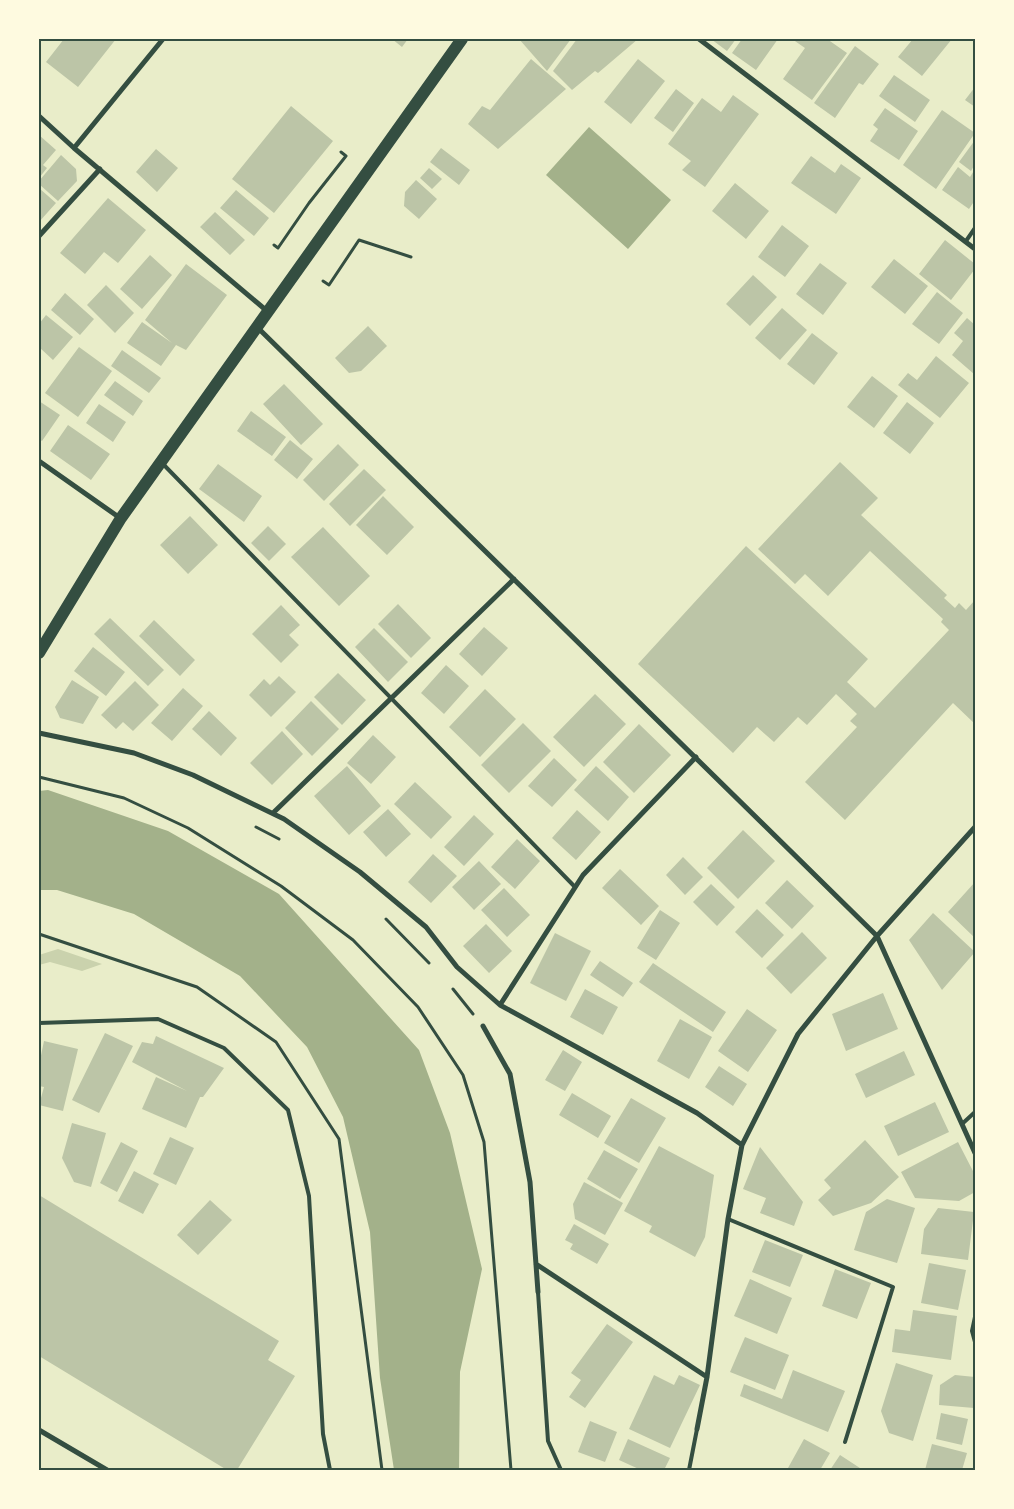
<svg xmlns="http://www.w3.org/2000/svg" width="1014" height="1509" font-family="'Golos Text',sans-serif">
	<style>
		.green { fill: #cad2ad }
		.water { fill: #a3b18a }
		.building { fill: #bcc5a7 }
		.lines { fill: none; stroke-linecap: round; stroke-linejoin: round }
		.path { stroke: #344e41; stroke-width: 3 }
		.service { stroke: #344e41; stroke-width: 4 }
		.minor { stroke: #344e41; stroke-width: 5 }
		.primary { stroke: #344e41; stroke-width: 12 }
		.neatline { fill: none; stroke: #344e41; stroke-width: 2 }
	</style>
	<rect width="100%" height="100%" fill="#e9edc9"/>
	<path class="green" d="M58 949 102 964 82 971 50 962 39 965V955Z"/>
	<path class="water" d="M589 127 671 200 628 249 546 175Z
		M48 790 168 831 279 894 419 1050 450 1133 482 1269 460 1372 459 1470H394L380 1378 370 1232 343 1117 307 1047 240 976 134 914 57 890H39V791Z"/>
	<path class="building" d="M64 39H116L78 87 46 62Z
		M392 39H408L402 47Z
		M519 39H571L547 71Z
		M577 39H638L598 73 595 71 572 90 553 71Z
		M711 39H736L727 51Z
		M742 39H778L756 70 732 53Z
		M792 39H827L847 53 812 100 783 79 805 48Z
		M913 39H952L922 76 898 57Z
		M855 46 879 64 863 85 859 83 835 118 814 103Z
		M531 59 566 89 498 149 468 124 482 106 490 110Z
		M638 59 665 81 631 124 604 102Z
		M894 75 930 100 915 122 879 96Z
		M975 87V107L965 100Z
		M676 89 694 103 673 132 654 118Z
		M733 95 759 114 705 187 682 170 691 161 668 144 702 98 721 112Z
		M291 106 333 141 274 213 232 179Z
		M885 108 918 131 899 160 870 141 878 129 873 125Z
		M942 110 975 133 936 189 903 165Z
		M39 135 56 150 43 165 47 168 39 178Z
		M975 140V164L971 171 959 162Z
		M441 148 470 170 459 185 430 162Z
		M156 149 178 168 157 192 136 172Z
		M61 155 76 169 77 181 58 201 39 184V181Z
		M811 156 835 173 841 164 861 178 836 214 791 183Z
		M958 167 970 177 975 169V200L969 209 942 190Z
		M429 168 442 179 432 189 420 178Z
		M416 180 437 199 419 219 404 206 405 192Z
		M735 183 769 211 746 239 712 211Z
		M39 188 56 203 39 222Z
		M236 190 269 218 254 236 220 208Z
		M108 198 146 230 118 263 104 252 85 274 60 253Z
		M215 212 245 240 230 255 200 227Z
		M782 225 809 246 785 277 758 257Z
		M945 240 975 264V269L951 300 919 274Z
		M150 255 172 275 142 309 120 289Z
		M894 259 928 286 905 314 871 287Z
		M820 263 847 283 823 315 796 294Z
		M186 264 227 295 186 350 176 345 161 366 127 343 142 322 172 343 145 320Z
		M753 275 777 297 750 326 726 304Z
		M106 285 134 313 115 333 87 305Z
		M937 292 963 313 939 344 912 324Z
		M65 293 94 319 80 335 51 310Z
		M782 308 807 330 780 360 755 338Z
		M46 315 73 337 53 360 39 347V324Z
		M967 318 975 325V372L974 374 952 355 963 341 954 333Z
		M368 326 387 346 361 371 349 373 335 358Z
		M812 333 838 353 814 385 787 364Z
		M79 347 112 371 78 417 45 393Z
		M122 350 161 378 149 393 111 366Z
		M936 356 969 383 940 418 898 385 908 373 917 380Z
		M872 376 898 396 874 428 847 407Z
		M115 381 143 401 133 416 104 395Z
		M284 384 323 424 301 445 263 404Z
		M39 401 60 415 42 441 39 439Z
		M907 402 934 423 910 454 883 433Z
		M99 404 126 422 113 442 86 423Z
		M251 411 286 437 272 456 237 431Z
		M68 425 110 454 91 480 50 451Z
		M290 440 313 459 297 479 274 460Z
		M338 444 359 465 324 501 303 480Z
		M840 462 878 498 861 515 947 595 944 598 955 608 959 603 966 610 975 600V724L953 703 845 820 805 782 857 727 850 721 857 714 836 694 807 725 798 717 774 742 757 727 733 753 638 664 746 546 868 659 847 682 875 708 949 630 941 622 943 619 870 551 828 596 805 574 795 584 758 549Z
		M218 464 262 496 244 522 199 489Z
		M364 469 386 490 350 526 329 504Z
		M383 496 414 527 387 555 356 525Z
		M190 516 218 545 188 574 160 545Z
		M268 526 286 544 269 561 251 543Z
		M323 527 370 576 339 606 291 557Z
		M398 604 431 638 411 658 378 624Z
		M281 605 300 625 289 635 299 645 281 663 252 634Z
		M110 618 164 670 148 686 94 634Z
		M154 620 195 660 180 676 139 636Z
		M484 627 508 648 482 676 459 654Z
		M374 628 408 662 388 682 355 647Z
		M93 647 125 672 106 696 74 671Z
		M446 665 469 686 444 714 421 693Z
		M338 673 366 700 342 725 314 697Z
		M279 676 296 692 271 717 249 695 264 679 270 685Z
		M72 680 99 697 83 724 60 718 55 707Z
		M135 681 159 705 133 731 123 722 116 729 101 715Z
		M183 688 203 706 172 741 151 723Z
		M485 689 516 719 480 757 449 727Z
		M595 694 626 724 584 767 553 737Z
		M311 701 339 729 312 756 285 728Z
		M209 711 237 738 221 756 192 729Z
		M523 723 551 751 509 793 481 765Z
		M639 724 671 755 634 793 603 762Z
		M282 731 303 754 272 785 250 763Z
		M373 735 396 757 371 784 347 763Z
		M554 758 577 780 552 807 528 786Z
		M347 766 381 806 349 835 314 796Z
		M596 766 629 797 608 821 574 790Z
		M415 782 452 817 431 839 394 804Z
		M388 809 411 834 386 857 363 832Z
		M577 810 601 832 576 860 552 838Z
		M474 815 494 834 464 866 444 847Z
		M743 830 775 861 738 899 707 868Z
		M517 839 540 861 515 889 491 867Z
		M433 854 457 876 431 903 408 882Z
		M683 857 703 877 685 895 666 875Z
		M479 861 501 884 474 910 452 887Z
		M620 869 659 906 641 925 602 888Z
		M787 880 814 906 792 929 765 903Z
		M975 882V938L948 912Z
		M711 884 735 907 717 926 693 902Z
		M504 888 530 915 507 937 481 910Z
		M757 909 784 935 762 958 735 932Z
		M660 910 680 923 656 960 637 948Z
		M933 913 975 952 942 990 909 940Z
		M486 924 512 951 489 973 463 946Z
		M802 932 827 958 791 994 766 968Z
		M555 933 591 951 566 1001 530 983Z
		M600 961 633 983 623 997 590 975Z
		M653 963 726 1012 713 1032 639 982Z
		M585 989 618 1007 603 1035 570 1017Z
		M883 993 898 1029 846 1051 832 1014Z
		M747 1009 777 1030 748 1072 718 1051Z
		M680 1019 712 1037 689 1079 657 1061Z
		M105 1033 133 1046 99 1113 72 1100Z
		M156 1036 224 1068 203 1097H200L186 1128 142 1109 156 1077 187 1091 132 1062 142 1042 153 1044Z
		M44 1041 78 1049 63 1111 39 1105 44 1087 39 1086V1065Z
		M563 1050 582 1062 565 1091 545 1080Z
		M904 1051 915 1075 866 1098 855 1074Z
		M719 1066 747 1084 733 1106 705 1087Z
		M572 1093 611 1116 598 1138 559 1115Z
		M631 1098 666 1118 639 1163 604 1143Z
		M935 1102 949 1132 898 1156 884 1126Z
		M72 1123 106 1133 91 1187 74 1182 62 1158Z
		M170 1137 194 1148 176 1185 153 1174Z
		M865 1140 899 1177 871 1203 833 1216 818 1200 831 1188 824 1180Z
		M121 1142 138 1151 117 1192 100 1183Z
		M958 1142 975 1175V1192L959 1201 915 1198 901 1172Z
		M659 1146 714 1175 705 1237 695 1257 649 1232 652 1226 624 1211Z
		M760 1147 803 1202 794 1226 760 1213 766 1198 743 1189Z
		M604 1150 638 1169 620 1199 587 1179Z
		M134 1171 159 1184 143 1214 118 1201Z
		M584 1182 623 1203 605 1235 575 1219 573 1204Z
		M39 1195 279 1341 268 1360 295 1376 237 1470H227L39 1356Z
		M887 1199 915 1208 897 1263 854 1250 866 1212Z
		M210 1200 232 1220 198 1255 177 1235Z
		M938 1208 974 1212 968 1260 921 1254 924 1229Z
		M574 1224 609 1244 597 1264 570 1249 573 1244 565 1240Z
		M765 1240 803 1255 790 1287 752 1272Z
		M929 1263 966 1270 958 1310 921 1303Z
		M835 1269 871 1283 857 1319 822 1306Z
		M750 1279 792 1298 777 1334 734 1316Z
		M913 1310 957 1316 951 1360 892 1352 895 1329 910 1331Z
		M607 1324 633 1342 585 1408 569 1397 581 1380 571 1373Z
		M745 1337 789 1355 775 1390 730 1372Z
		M896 1363 933 1375 913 1441 889 1433 881 1411Z
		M793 1370 845 1391 828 1432 740 1396 744 1384 782 1399Z
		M654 1375 674 1385 679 1375 700 1385 670 1448 629 1429Z
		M955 1375 975 1377 974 1408 939 1405 940 1385Z
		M941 1413 968 1419 962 1445 936 1439Z
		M590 1421 617 1432 605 1462 578 1452Z
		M628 1439 670 1458 664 1470H641L619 1460Z
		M804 1439 830 1453 820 1470H793L788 1468Z
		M932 1444 967 1453 962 1470H925Z
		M840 1455 863 1470H830Z"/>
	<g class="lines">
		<path class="path" d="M274 245 278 248 309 203 346 156 341 152
			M323 281 329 285 359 240 411 257
			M39 777 124 798 188 828 281 886 353 940 418 1007 463 1075 484 1142 511 1470
			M256 827 279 839
			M386 919 429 963
			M39 934 197 987 276 1042 339 1139 382 1470
			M453 989 473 1014"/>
		<path class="service" d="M966 241 975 228
			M163 464 575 887
			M39 1023 158 1019 224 1048 288 1110 309 1196 323 1434 330 1470
			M962 1124 975 1112
			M728 1219 893 1287 845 1442
			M538 1292 548 1441 561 1470
			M975 1317 972 1331 975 1342
			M689 1470 697 1429"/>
		<path class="minor" d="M699 39 975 249
			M39 116 74 148 267 311
			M74 148 163 39
			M39 236 100 169
			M257 327 877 936 975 1153
			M39 461 120 518
			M39 733 134 753 193 775 284 819 360 872 426 927 457 967 500 1005 697 1113 742 1145
			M273 813 514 579
			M500 1005 583 875 696 757
			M483 1026 510 1074 530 1182 538 1292
			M536 1264 707 1377
			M697 1429 707 1377 728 1219 742 1145 798 1034 877 936 975 827
			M39 1430 107 1470"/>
		<path class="primary" d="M39 653 121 518 462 39"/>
	</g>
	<rect width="1014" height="1509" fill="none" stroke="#fefae0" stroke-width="80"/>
	<rect x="40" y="40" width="934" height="1429" class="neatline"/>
</svg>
